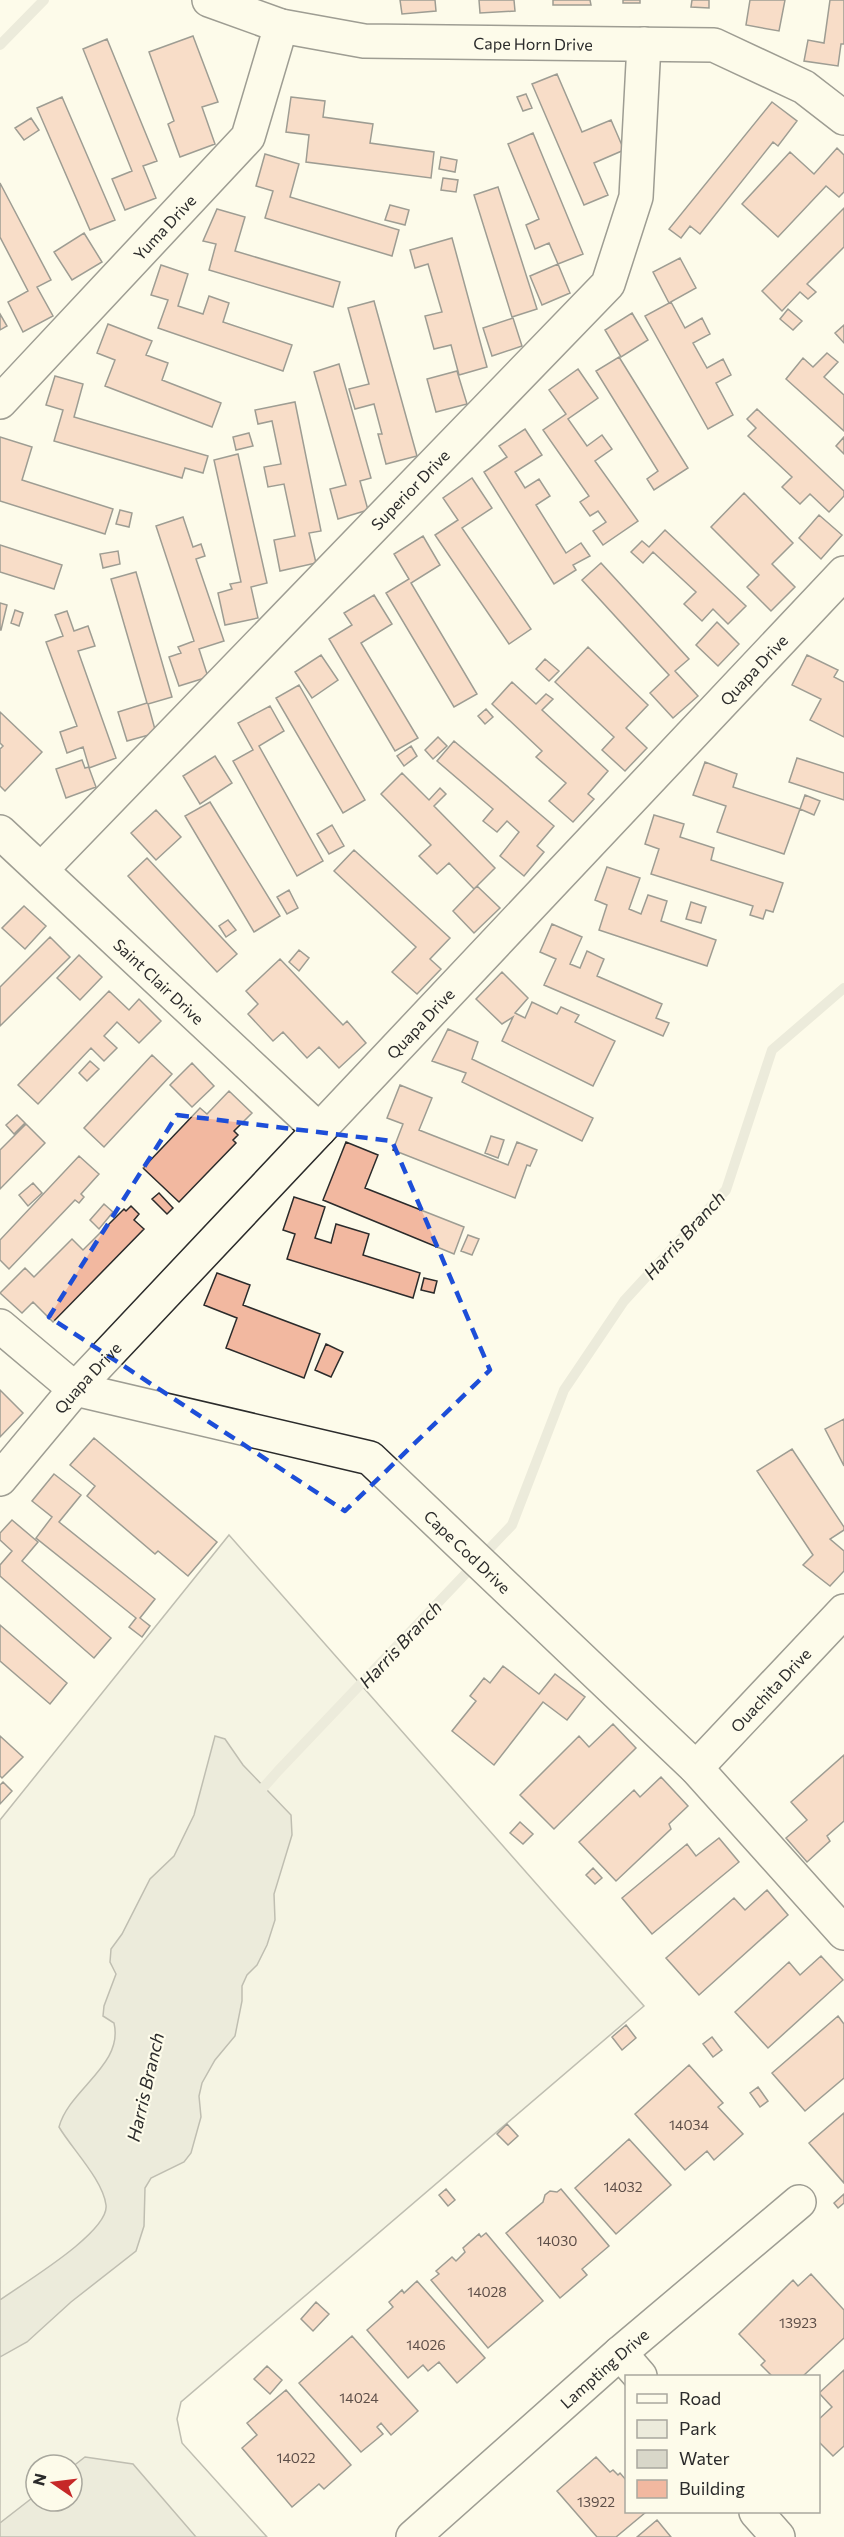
<svg xmlns="http://www.w3.org/2000/svg" width="844" height="2537" font-family="Commissioner,sans-serif">
	<style>
		.green { fill: #ecebdb; stroke: #74746e; stroke-width: 1.5; fill-rule: evenodd }
		.water { fill: #d8d7c9; stroke: #74746e; stroke-width: 1.5 }
		.lines { fill: none; stroke-linecap: round; stroke-linejoin: round }
		.stream { stroke: #d8d7c9; stroke-width: 10 }
		.building { fill: #f2b8a0; stroke: #2b2b2b; stroke-width: 1.5 }
		.minor-casing { stroke: #2b2b2b; stroke-width: 36 }
		.minor { stroke: #fdfbea; stroke-width: 33 }
		.marked { fill: none; stroke: #1d4ed8; stroke-width: 4.5; stroke-dasharray: 12 8; stroke-linejoin: round }
		.labels { text-anchor: middle; dominant-baseline: central; stroke-width: 4.5; stroke-linejoin: round; paint-order: stroke }
		.number-label { font-size: 14px; fill: #5d4e48 }
		.street-label { font-size: 16px; fill: #2b2b2b; stroke: #fdfbea }
		.water-label { font-size: 18px; font-style: italic; fill: #2b2b2b; stroke: #fdfbea }
	</style>
	<rect width="100%" height="100%" fill="#fdfbea"/>
	<path class="green" d="M229 1535 644 2006 181 2402 177 2419 182 2443 267 2537H0V1820ZM36 2465H72V2501H36Z"/>
	<path class="water" d="M215 1736 225 1739 243 1765 291 1815 292 1835 274 1894 275 1920 267 1945 257 1965 247 1975 242 1986V2001L235 2036 215 2060 202 2083 199 2096 201 2117 191 2153 184 2162 151 2178 145 2188 144 2226 136 2251 71 2302 27 2342 0 2357V2300C22 2284 110 2232 106 2205 103 2180 72 2149 59 2127 69 2089 124 2065 114 2023L103 2016 104 2006 116 1974 110 1962 111 1949 122 1934 150 1879 174 1856 194 1815Z
		M85 2457 133 2464 196 2537H0V2523L36 2495V2501H72V2467Z"/>
	<g class="lines">
		<path class="stream" d="M0 45 44 0
			M255 1797 278 1771 512 1525 564 1390 624 1301 726 1190 772 1050 844 988"/>
	</g>
	<path class="building" d="M400 0H435L436 11 402 14Z
		M479 0H514L515 11 480 13Z
		M553 0H590L591 5H553Z
		M623 0H640V3H623Z
		M692 0H709V8L691 7Z
		M750 0H785L779 31 746 25Z
		M830 0H844V44H841L838 66 804 61 808 40 824 43Z
		M193 36 218 102 202 107 215 144 180 157 168 124 174 121 149 52Z
		M107 39 157 161 143 166 156 198 125 210 112 179 132 171 83 49Z
		M557 74 582 132 611 120 624 150 594 163 608 195 584 205 532 84Z
		M526 94 532 108 523 111 517 97Z
		M62 97 115 220 90 230 37 108Z
		M291 97 325 101 323 117 373 124 370 143 434 152 431 178 306 162 309 135 286 132Z
		M772 102 797 121 778 146 773 142 700 234 690 226 681 238 669 229Z
		M31 118 39 130 24 140 15 128Z
		M533 133 583 254 558 264 549 243 535 249 526 225 539 219 508 144Z
		M837 148 844 155V192L839 197 826 186 778 237 742 204 790 152 814 174Z
		M265 154 299 164 290 197 399 230 392 256 265 218 273 191 256 186Z
		M441 157 457 160 455 172 439 169Z
		M443 178 458 180 456 192 441 190Z
		M0 183 51 280 37 287 53 316 23 332 8 302 28 291 0 237Z
		M498 187 537 309 512 317 474 195Z
		M390 205 409 210 405 225 385 220Z
		M844 208V247L807 284 816 292 808 299 800 292 782 311 762 291Z
		M217 209 245 217 235 251 340 282 333 307 209 270 216 244 203 241Z
		M84 233 102 262 72 280 54 252Z
		M452 238 487 367 459 375 451 345 434 349 425 316 442 312 428 264 415 268 410 250Z
		M680 258 696 288 669 303 653 272Z
		M558 264 570 293 542 305 530 276Z
		M161 265 188 274 178 306 203 314 209 296 229 303 223 322 292 345 283 371 158 328 168 300 151 295Z
		M374 301 417 456 386 464 378 434H382L374 404 355 409 349 389 369 384 348 308Z
		M671 302 685 328 702 318 710 334 693 343 707 368 723 359 731 375 716 383 733 415 708 429 645 316Z
		M788 309 802 321 793 330 780 319Z
		M632 313 648 340 621 357 605 330Z
		M0 314 7 326 0 330Z
		M513 318 522 346 492 356 483 328Z
		M108 324 152 341 146 355 168 363 162 380 221 403 212 427 105 386 115 360 97 353Z
		M844 325V343L835 333Z
		M827 353 838 362 824 377 844 395V431L786 379 803 358 813 367Z
		M619 357 688 468 654 490 647 479 658 471 596 371Z
		M339 364 371 478 360 481 368 510 338 519 330 489 346 485 314 372Z
		M578 369 598 398 568 419 587 446 602 435 612 449 595 461 638 521 603 545 593 531 606 522 598 511 590 516 580 502 589 496 543 430 566 414 549 390Z
		M457 371 467 404 436 412 427 379Z
		M55 376 83 384 74 417 208 456 203 473 185 468 182 478 54 441 63 410 46 405Z
		M295 402 321 531 309 533 316 563 280 571 274 540 295 536 284 484 268 487 264 467 281 464 272 421 258 424 255 410Z
		M757 409 844 491V496L829 512 810 494 800 504 782 487 792 477 748 436 756 428 747 419Z
		M525 429 542 455 515 472 525 488 539 479 550 496 536 505 566 553 581 543 590 556 573 565 576 570 554 584 484 472 507 457 499 446Z
		M249 433 253 446 236 450 233 437Z
		M0 437 32 447 22 480 113 509 105 534 0 501Z
		M844 437V454L836 446Z
		M238 454 267 583 251 587 258 618 225 625 218 593 232 589 230 584 241 582 214 460Z
		M472 478 492 508 462 528 531 629 509 644 435 535 458 520 443 498Z
		M744 493 793 543 772 564 795 587 771 611 747 587 759 575 711 527Z
		M120 510 132 513 129 527 116 524Z
		M819 515 842 535 821 559 799 538Z
		M183 517 193 547 201 544 205 556 196 559 224 641 199 649 208 677 179 686 169 657 181 653 178 647 194 641 156 526Z
		M665 530 746 606 728 624 713 609 702 621 684 604 696 592 653 552 643 563 631 552 642 541 649 547Z
		M423 536 440 565 411 583 477 694 454 707 386 593 409 579 394 554Z
		M0 545 62 565 54 589 0 572Z
		M118 551 120 564 103 568 100 554Z
		M601 563 689 659 675 671 698 696 673 718 650 693 669 675 582 580Z
		M136 572 172 697 148 704 156 733 127 741 118 712 147 703 111 579Z
		M374 595 392 624 361 643 418 738 395 751 329 639 352 625 344 613Z
		M0 603 7 605 1 630H0Z
		M15 610 23 613 19 626 11 623Z
		M67 611 74 631 88 626 95 646 78 651 116 758 89 768 96 787 66 798 56 769 82 760 85 768 89 767 83 747 67 753 60 732 77 726 46 642 63 636 55 615Z
		M717 622 739 644 718 666 696 645Z
		M588 647 648 705 626 728 647 748 625 771 602 750 614 737 555 682Z
		M321 655 338 680 312 698 295 672Z
		M807 655 838 670 834 677 844 682V737L810 720 821 699 792 685Z
		M545 659 559 671 549 681 536 669Z
		M512 682 536 704 546 694 553 699 542 710 608 771 588 794 594 799 573 822 549 801 566 783 536 757 542 751 492 704Z
		M299 685 365 800 343 813 276 698Z
		M270 706 284 731 259 746 323 861 297 876 233 761 253 750 238 723Z
		M486 709 493 717 485 724 478 716Z
		M0 712 42 752 5 791 0 786V749L3 746 0 743Z
		M438 737 447 746 433 759 425 750Z
		M454 741 554 826 537 846 544 852 524 876 500 856 519 832 507 821 497 832 483 821 493 809 437 761Z
		M411 746 417 756 404 766 397 756Z
		M215 756 232 783 200 804 183 776Z
		M797 758 844 773V800L789 782Z
		M705 762 737 774 733 787 800 809 784 854 717 832 726 806 693 795Z
		M402 773 429 800 440 788 446 794 434 806 495 868 474 889 449 863 437 874 419 856 431 845 381 794Z
		M805 795 820 801 814 815 800 809Z
		M210 802 280 916 254 932 185 816Z
		M156 810 181 837 156 860 131 833Z
		M654 815 684 824 680 837 714 848 711 860 783 883 773 912 766 910 763 919 750 915 753 906 651 874 659 849 645 844Z
		M332 825 344 846 329 854 317 834Z
		M354 850 450 938 430 959 441 969 417 994 392 972 416 947 334 871Z
		M147 858 237 954 217 972 128 876Z
		M607 867 640 878 629 909 641 914 648 895 667 901 661 921 716 940 707 966 599 930 607 905 595 900Z
		M477 886 500 908 474 933 453 911Z
		M289 890 298 908 287 914 277 897Z
		M691 902 706 907 701 923 686 919Z
		M24 906 46 926 25 949 2 928Z
		M228 920 236 930 226 937 219 926Z
		M552 924 582 937 570 964 580 968 587 951 604 959 597 976 662 1004 656 1018 669 1023 663 1036 544 985 556 959 540 952Z
		M50 937 70 957 0 1026V987Z
		M299 950 309 958 299 971 289 962Z
		M79 955 102 977 80 1000 57 978Z
		M280 959 343 1025 347 1021 366 1043 339 1068 319 1047 307 1058 283 1032 273 1041 248 1014 258 1004 246 991Z
		M502 972 528 998 515 1013 525 1018 532 1002 557 1014 561 1007 579 1015 575 1022 615 1041 593 1086 502 1041 513 1017 502 1024 476 999Z
		M109 991 129 1010 139 999 161 1021 139 1043 117 1022 104 1036 117 1048 104 1061 91 1048 38 1104 18 1085Z
		M448 1029 478 1042 472 1059 593 1118 582 1141 462 1082 466 1073 432 1061Z
		M152 1055 172 1074 104 1147 84 1128Z
		M90 1061 99 1069 87 1081 79 1073Z
		M192 1063 214 1086 192 1107 170 1085Z
		M400 1085 432 1098 419 1130 508 1165 517 1142 537 1150 530 1166 527 1165 515 1198 393 1150 403 1124 387 1118Z
		M229 1091 252 1113 234 1131 238 1135 233 1140 236 1143 179 1202 143 1168 200 1108 207 1114Z
		M17 1115 25 1123 14 1134 6 1125Z
		M26 1124 45 1143 0 1189V1150Z
		M491 1136 504 1140 498 1158 485 1153Z
		M346 1142 378 1155 365 1188 464 1227 454 1254 323 1200Z
		M79 1156 99 1174 81 1194 84 1197 79 1203 75 1200 9 1269 0 1260V1240Z
		M33 1183 42 1193 28 1206 19 1195Z
		M159 1193 173 1208 167 1214 152 1199Z
		M294 1197 325 1207 315 1238 331 1243 336 1224 369 1234 363 1255 420 1273 413 1298 287 1259 295 1234 283 1230Z
		M104 1204 113 1212 99 1229 90 1220Z
		M131 1206 139 1214 134 1220 144 1229 53 1322 33 1302 22 1313 0 1293 25 1268 34 1277 72 1239 83 1250 124 1209 126 1211Z
		M468 1235 479 1239 472 1255 461 1251Z
		M217 1273 250 1285 243 1305 320 1334 304 1378 226 1348 237 1318 204 1305Z
		M424 1278 437 1281 434 1293 421 1290Z
		M326 1344 343 1352 331 1377 315 1370Z
		M0 1390 23 1413 0 1437Z
		M844 1419V1466L825 1429Z
		M94 1438 217 1542 188 1576 158 1551 155 1554 87 1496 95 1486 70 1465Z
		M792 1449 844 1527V1530L830 1539 844 1551V1571L830 1586 803 1565 813 1555 757 1471Z
		M54 1474 81 1495 59 1522 155 1599 140 1618 150 1626 142 1637 129 1627 136 1618 36 1538 52 1517 32 1501Z
		M12 1520 38 1542 22 1561 111 1638 94 1658 0 1576V1565L12 1551 0 1540V1533Z
		M0 1625 67 1683 50 1704 0 1661Z
		M503 1666 539 1694 555 1674 585 1697 567 1720 543 1702 494 1765 452 1731 476 1701 470 1696 484 1678 490 1683Z
		M613 1724 636 1748 554 1829 520 1795 579 1736 589 1747Z
		M0 1736 23 1757 2 1778 0 1776Z
		M844 1755V1821L827 1836 830 1841 807 1862 786 1838 807 1820 791 1802Z
		M661 1777 688 1806 669 1824 671 1829 616 1881 579 1842 634 1790 640 1797Z
		M3 1782 12 1791 0 1804V1785Z
		M520 1822 533 1834 523 1844 510 1833Z
		M719 1838 739 1862 652 1934 622 1898 687 1844 696 1856Z
		M593 1868 602 1878 595 1884 586 1875Z
		M767 1890 788 1915 699 1995 666 1958 734 1898 745 1910Z
		M821 1956 843 1980 768 2048 735 2012 789 1962 800 1975Z
		M838 2016 844 2024V2078L805 2111 772 2073Z
		M626 2025 636 2038 622 2050 612 2037Z
		M712 2037 722 2050 713 2057 703 2044Z
		M689 2065 723 2103 718 2107 743 2134 714 2160 707 2151 685 2170 635 2114Z
		M758 2087 768 2101 760 2107 750 2093Z
		M844 2113V2183L809 2143Z
		M507 2124 518 2136 508 2145 497 2134Z
		M629 2139 671 2185 616 2234 575 2188Z
		M446 2189 455 2200 448 2206 439 2195Z
		M561 2189 609 2246 582 2269 587 2275 560 2298 506 2233 543 2202 545 2195 550 2191 557 2192Z
		M844 2194V2203L838 2208 834 2203Z
		M486 2233 543 2301 488 2348 431 2280 439 2274 436 2271 452 2257 456 2261 465 2252 463 2248 479 2234 481 2237Z
		M811 2274 844 2310V2338L803 2376H772L761 2365 765 2361 739 2334 793 2280 798 2286Z
		M417 2281 485 2358 457 2383 439 2362 428 2371 423 2365 408 2378 367 2330 393 2307 389 2302 402 2290 404 2293Z
		M316 2302 329 2314 313 2331 301 2319Z
		M352 2336 418 2411 391 2435 381 2423 377 2427 383 2434 361 2452 299 2383Z
		M267 2366 282 2380 270 2394 254 2379Z
		M844 2370V2446L833 2456 818 2441V2420L832 2407 819 2393Z
		M286 2390 351 2465 324 2489 319 2484 292 2507 242 2448 257 2435 247 2423Z
		M596 2457 610 2472 613 2470 618 2475 620 2473 626 2480V2512H646L616 2537H597L557 2491Z
		M657 2520 671 2537H637Z"/>
	<g class="lines">
		<defs>
			<g id="minor">
				<path id="s1" d="M209 0 281 26 364 41 714 45 804 87 844 118"/>
				<path id="s2" d="M0 402 248 137 281 26"/>
				<path id="s3" d="M0 832 319 1130"/>
				<path id="s4" d="M41 870 608 284 636 197 644 44"/>
				<path id="s5" d="M0 1326 75 1389 370 1458 696 1768 844 1933"/>
				<path id="s6" d="M0 1479 75 1389 844 573"/>
				<path id="s7" d="M696 1768 844 1611"/>
				<path d="M620 2353 640 2376"/>
				<path d="M756 2512 778 2537"/>
				<path id="s8" d="M413 2537 620 2353 799 2202"/>
			</g>
		</defs>
		<use href="#minor" class="minor-casing"/>
		<use href="#minor" class="minor"/>
	</g>
	<path d="M0 0H844V2537H0ZM177 1115 392 1141 490 1370 345 1511 49 1317Z" fill="#fdfbea" fill-opacity=".55" fill-rule="evenodd"/>
	<path class="marked" d="M177 1115 392 1141 490 1370 345 1511 49 1317Z"/>
	<g class="labels">
		<g class="number-label">
			<text x="689" y="2124">14034</text>
			<text x="623" y="2186">14032</text>
			<text x="557" y="2240">14030</text>
			<text x="487" y="2291">14028</text>
			<text x="798" y="2322">13923</text>
			<text x="426" y="2344">14026</text>
			<text x="359" y="2397">14024</text>
			<text x="296" y="2457">14022</text>
			<text x="596" y="2501">13922</text>
		</g>
		<g class="street-label">
			<text stroke="none"><textPath href="#s1" startOffset="330">Cape Horn Drive</textPath></text>
			<text stroke="none"><textPath href="#s2" startOffset="240">Yuma Drive</textPath></text>
			<text stroke="none"><textPath href="#s4" startOffset="530">Superior Drive</textPath></text>
			<text stroke="none"><textPath href="#s6" startOffset="1106">Quapa Drive</textPath></text>
			<text stroke="none"><textPath href="#s3" startOffset="218">Saint Clair Drive</textPath></text>
			<text stroke="none"><textPath href="#s6" startOffset="620">Quapa Drive</textPath></text>
			<text stroke="none"><textPath href="#s6" startOffset="134">Quapa Drive</textPath></text>
			<text stroke="none"><textPath href="#s5" startOffset="536">Cape Cod Drive</textPath></text>
			<text stroke="none"><textPath href="#s7" startOffset="108">Ouachita Drive</textPath></text>
			<text stroke="none"><textPath href="#s8" startOffset="255">Lampting Drive</textPath></text>
		</g>
		<g class="water-label">
			<text transform="translate(684 1235) rotate(-48)">Harris Branch</text>
			<text transform="translate(400 1644) rotate(-47)">Harris Branch</text>
			<text transform="translate(145 2087) rotate(-77)">Harris Branch</text>
		</g>
	</g>
	<rect x="625" y="2375" width="195" height="138" fill="#fdfbea" stroke="#a9a89e" stroke-width="1.5"/>
	<rect x="637" y="2394" width="30" height="9" fill="#fdfbea" stroke="#a9a89e" stroke-width="1.5"/>
	<text x="679" y="2405" font-size="18" fill="#2b2b2b">Road</text>
	<rect x="637" y="2420" width="30" height="18" fill="#ecebdb" stroke="#a9a89e" stroke-width="1.5"/>
	<text x="679" y="2435" font-size="18" fill="#2b2b2b">Park</text>
	<rect x="637" y="2450" width="30" height="18" fill="#d8d7c9" stroke="#a9a89e" stroke-width="1.5"/>
	<text x="679" y="2465" font-size="18" fill="#2b2b2b">Water</text>
	<rect x="637" y="2480" width="30" height="18" fill="#f2b8a0" stroke="#a9a89e" stroke-width="1.5"/>
	<text x="679" y="2495" font-size="18" fill="#2b2b2b">Building</text>
	<g transform="translate(54 2483) rotate(284)"><circle r="28" fill="#fdfbea" stroke="#a9a89e" stroke-width="1.5"/>
	<path d="M0-4.5L10 22L0 15L-10 22Z" fill="#c62828"/>
	<text y="-9" font-size="16" font-weight="bold" text-anchor="middle" fill="#2b2b2b">N</text>
	</g>
</svg>
